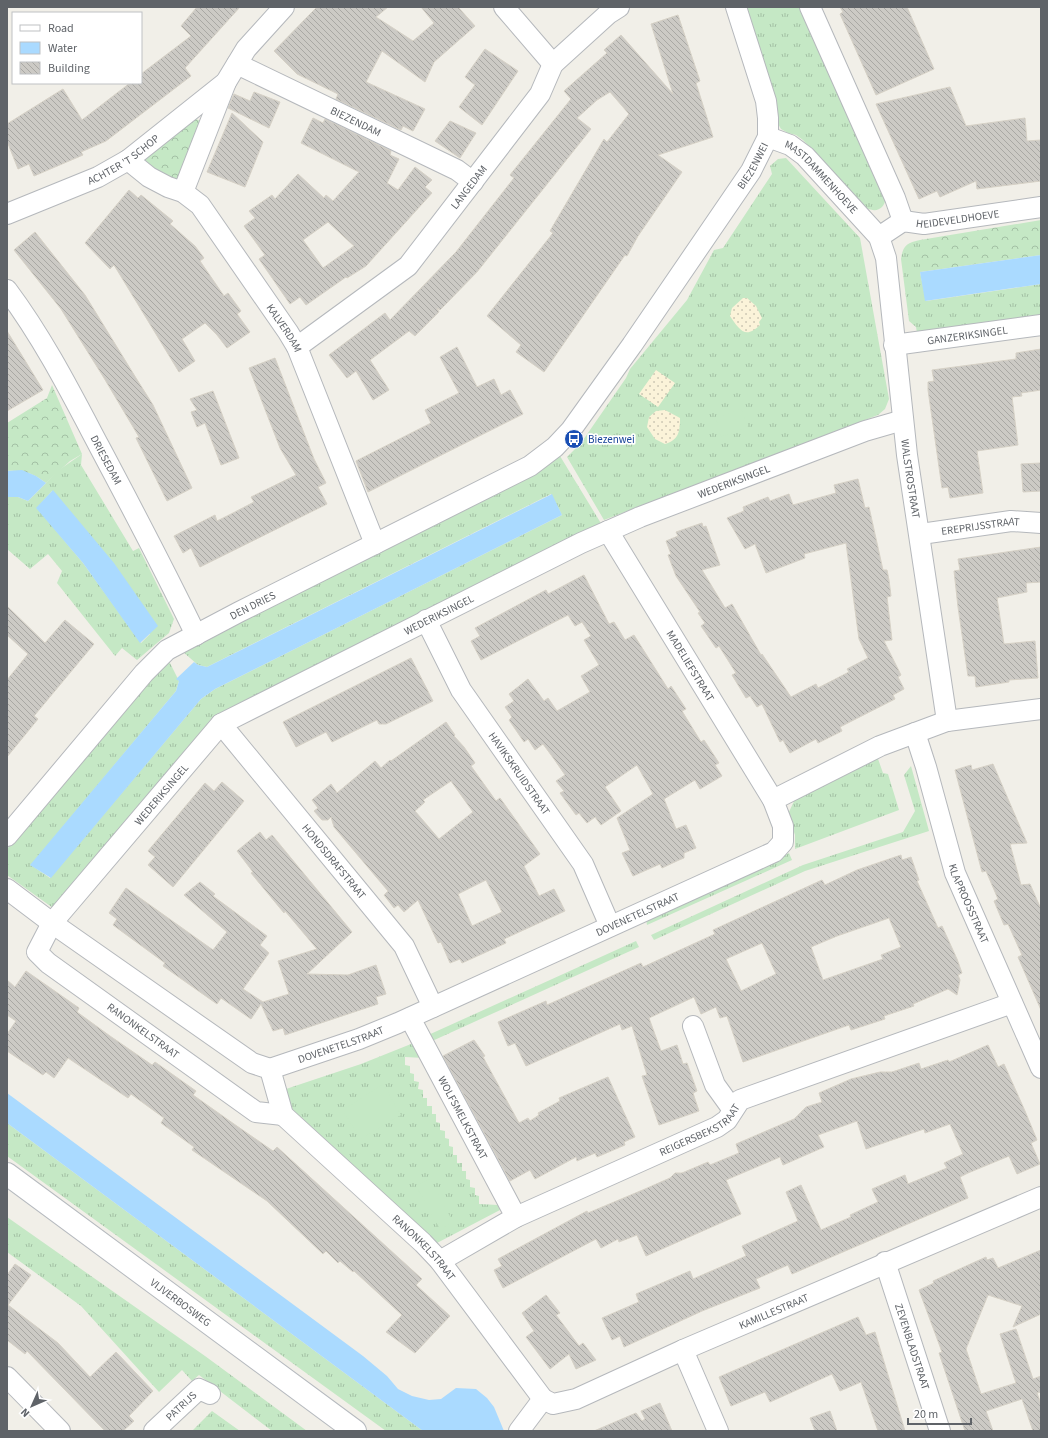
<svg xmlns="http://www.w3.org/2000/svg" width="1048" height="1438" font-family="'Source Sans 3',sans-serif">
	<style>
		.grass { fill: url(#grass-tufts); fill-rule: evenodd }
		.forest { fill: url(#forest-crowns) }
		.sand { fill: url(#sand-dots) }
		.pitch { fill: #c5e8c5 }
		.water { fill: #aadaff }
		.building { fill: url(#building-back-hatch); stroke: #d6d1c6; fill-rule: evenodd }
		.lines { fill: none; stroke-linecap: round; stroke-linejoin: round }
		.minor-casing { stroke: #b5b8bc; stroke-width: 22 }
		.secondary-casing { stroke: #b6babf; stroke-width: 24 }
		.minor { stroke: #fff; stroke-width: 20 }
		.secondary { stroke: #fff; stroke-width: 22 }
		.labels { text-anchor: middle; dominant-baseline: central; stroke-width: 3.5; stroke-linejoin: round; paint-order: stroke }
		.street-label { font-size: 11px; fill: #5f6368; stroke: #fff }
		.transit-label { font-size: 11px; fill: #164399; stroke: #fff; text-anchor: start }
	</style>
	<defs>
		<pattern id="grass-tufts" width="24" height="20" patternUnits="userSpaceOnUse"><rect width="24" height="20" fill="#c5e8c5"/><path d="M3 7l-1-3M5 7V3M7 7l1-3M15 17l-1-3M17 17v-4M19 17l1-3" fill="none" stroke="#a3c0a4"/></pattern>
		<pattern id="forest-crowns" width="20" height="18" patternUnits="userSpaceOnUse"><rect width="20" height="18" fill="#c5e8c5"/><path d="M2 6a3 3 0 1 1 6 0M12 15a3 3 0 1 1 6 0" fill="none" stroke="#a3c0a4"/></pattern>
		<pattern id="sand-dots" width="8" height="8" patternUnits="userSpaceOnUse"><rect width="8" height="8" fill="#fbf3d9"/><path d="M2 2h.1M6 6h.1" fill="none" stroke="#cec8b4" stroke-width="1.8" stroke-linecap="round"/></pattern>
		<pattern id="building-back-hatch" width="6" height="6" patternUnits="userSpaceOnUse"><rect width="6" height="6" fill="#cccac5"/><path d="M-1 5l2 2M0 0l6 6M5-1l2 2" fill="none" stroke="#a9a8a4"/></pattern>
	</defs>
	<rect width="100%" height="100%" fill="#f1efe8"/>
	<path class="grass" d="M744 7H801L886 198C884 209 877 213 866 208L803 140 796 135 788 133 781 129 777 122Z
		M786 158 860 238 889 399 885 409 878 415 604 520 567 457 581 443 626 378 630 369 687 300 714 250 723 248 772 174 770 166 778 159Z
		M920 240V272L926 301 1041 284V317L917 333 916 327 909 321 901 259C903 245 907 243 920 240Z
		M82 454 81 465 133 551 139 548 174 619 169 633 137 660 122 648 115 656 57 583 62 571 48 554 30 569 7 549V497H18L28 501 59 470ZM52 491 150 634 141 643 83 563 37 508Z
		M560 456 602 525 227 712 53 908 7 875V849L152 677 169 661 179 681 176 691 31 865 50 878 201 699 215 689 562 515 551 494 207 667 198 665 182 651 525 479 543 469Z
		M877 756 883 773 888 774 899 810 795 849V835L788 814 795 799Z
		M911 766 929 831 805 871 654 940 651 935 803 865 903 832 915 811 904 775Z
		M789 853 792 860 647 925 646 919Z
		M636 941 639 947 430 1042 426 1036Z
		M416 1042 424 1058 405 1057V1065L410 1066V1073L414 1074V1081L419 1082 418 1089 423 1090V1098H427V1106H432V1114H436V1122L440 1123V1130L445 1131V1138L449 1139V1146L453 1147V1155H457V1163H462V1171H466V1179L470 1180V1187L475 1188V1195L479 1196V1204L498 1205 500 1210 437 1243 292 1112 283 1090 361 1064Z
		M7 1123 423 1431H386L7 1156Z
		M7 1217 205 1356 307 1431H272L199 1375 192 1381 182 1370 159 1392 81 1306 7 1252Z
		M212 1411 240 1431H192Z"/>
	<path class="forest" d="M194 118 202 122 177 183 140 159Z
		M1041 220V255L920 272V240Z
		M52 385 82 454 70 461 46 483C33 473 23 470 7 471V423L47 398Z"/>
	<path class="sand" d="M743 298H747L756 306 762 318 759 322 760 325C745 340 739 329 730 316L732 308Z
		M656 370 675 383 658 407 639 394Z
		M665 410 680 418C680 431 679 440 665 444L655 439 647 427 649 417 656 411Z"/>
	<path class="pitch" d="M741 409 748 427 721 437 716 419Z
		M383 1084 401 1115 360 1139 343 1110Z
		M430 1179 453 1222 440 1229 416 1186Z"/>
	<path class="water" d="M1041 255V284L925 301 920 272Z
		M22 470 36 476 46 483 28 501 18 497H7V471Z
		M53 490 114 563 158 626 140 643 83 563 36 508Z
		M552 494 562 515 215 689 201 699 51 878 30 865 176 691 179 681 176 679 194 662 198 665 207 667Z
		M7 1093 363 1356 387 1376 398 1389 412 1396 429 1400 441 1399 456 1388 476 1389 487 1398 494 1407 504 1431H423L7 1123Z"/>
	<path class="building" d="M197 7H240L185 68 191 76 106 141 81 152 83 155 34 176 29 164 18 169 7 141V124L63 89 82 120 130 83H141V74L191 36 181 26Z
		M317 7H388L376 17 413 41 434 23 421 7H458L475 26 434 62 425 82 382 51 366 82 425 109 413 131 403 126 401 130 336 99 338 94 297 74 274 51Z
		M840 7H907L934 69 876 95 840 14 843 12Z
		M678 15 700 81 696 83 713 137 658 155 682 172 638 236 627 256 625 255 544 372 516 352 521 345 487 316 553 233 550 231 604 139 607 142 629 114 610 92 597 100 577 118 591 129 477 272 440 310 437 308 439 312 415 336 409 331 370 360 389 390 373 400 356 371 347 378 329 355 385 313 390 320 456 252 514 178 510 175 571 99 564 91 607 53 604 50 621 35 673 94 651 24Z
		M485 49 518 71 482 125 459 107 475 85 465 77Z
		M950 87 966 126 1025 118 1027 141 1041 140V181L977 189 976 181 940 197 937 191 919 199 876 104Z
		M254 92 280 102 269 128 228 108 234 94 250 101Z
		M232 113 263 142 245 187 207 172Z
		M313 118 323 123 325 119 391 151 390 155 399 159 387 183 398 190 415 167 432 180 425 187 432 193 366 266 347 278 346 277 306 305 300 297 290 304 259 259 265 255 244 226 255 218 249 211 272 195 275 199 298 174 324 198 326 195 333 201 359 172 301 143ZM328 222 354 246 323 268 303 240Z
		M450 121 476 133 460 158 435 141Z
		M129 190 138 198 141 195 173 221 170 224 195 246 204 258 200 261 224 296 228 293 241 311 237 314 250 332 227 348 217 335 205 323 182 339 195 361 179 372 114 265 110 269 85 243Z
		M35 232 85 295 136 378 153 405 192 488 167 501 136 438 139 437 104 378 61 309 14 250Z
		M7 331 43 390 7 411Z
		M457 347 477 387 494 379 501 395 510 390 523 414 368 492 356 461 431 423 425 410 459 393 440 357Z
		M1041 349V390L1021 393 1022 396 1012 397 1018 445 977 451 983 493 950 498 948 487 942 488 928 390V382L934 381 932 370 1016 359V353Z
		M275 358 314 459 326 483 318 487 327 504 200 567 191 548 183 553 174 536 215 515 217 521 233 513 254 502 251 497 296 475 280 448 249 368Z
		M213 391 239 458 221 465 205 423 197 427 191 412 197 410 190 399Z
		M1041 463V491L1023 492 1021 464Z
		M858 479 865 508 869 507 883 570H887L889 580 891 596 887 597 892 640 884 641 901 675 898 677 904 689 893 695 895 699 840 727 842 731 818 743 816 739 790 753 783 740 780 742 762 704 757 707 750 696 746 698 732 675 736 673 719 646 716 648 701 626 705 623 698 613 700 612 676 576 668 555 671 554 666 541 678 536 676 532 702 523 703 527 706 526 720 565 702 570 725 608 732 604 761 655 762 654 791 697 816 684 818 688 849 672 847 669 868 658 859 639 846 543 804 554 805 558 766 573 755 544 745 549 727 518 744 511 743 507 768 497 770 501 789 494 793 505 836 493 834 485Z
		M1041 547V582L1026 583 1027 592 997 598 1004 644 1035 641 1038 678 1009 680V682L976 687 975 676H968L958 607 954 571 960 570 958 559Z
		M584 575 609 624 614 622 625 640 634 635 668 689 671 686 686 709 682 711 701 742 704 740 719 763 715 765 722 776 700 789 695 780 664 799 676 829 686 825 696 848 684 853V858L679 860 662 868 660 864 633 876 622 853 630 850 617 818 653 794 637 765 605 787 621 811 601 825 595 817 587 823 579 813 576 815 560 793 564 791 556 781 565 775 554 759 543 744 535 750 528 739 524 742 509 720 512 717 505 707 514 701 509 694 528 679 544 701 548 698 557 711 590 692 581 676 599 665 584 640 591 636 582 622 575 626 568 615 481 660 471 641 480 636 475 628 546 590 548 594Z
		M7 606 45 643 65 620 94 644 34 716 38 719 7 757V680L28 654 7 635Z
		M411 658 433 701 386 724H379L377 720 332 742 326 732 296 747 283 722Z
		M446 722 455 735 454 736 464 747 475 763 471 766 496 801 500 798 540 854 524 866 539 896 554 889 565 911 504 939 506 943 462 963 460 959 450 963 441 942 438 943 418 900 404 912 398 905 394 908 384 895 388 891 334 827 331 817 328 820H322L314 811 318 808 312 800 331 784 337 793 375 761 381 768 390 760 391 761ZM451 781 473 812 439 839 415 811 425 802 423 800ZM486 880 502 912 472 926 458 894Z
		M993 764 1027 843 1010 844 1021 885 1030 884 1041 909V1010L1018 957 1022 955 1008 924 1004 925 994 901 998 899 986 871 982 872 955 770 971 765 972 770Z
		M222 782 244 801 173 887 148 865 155 857 148 851 205 783 214 791Z
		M260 832 266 840 272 835 352 932 307 974 348 975 376 965 386 994 376 997 378 1004 285 1035 283 1028 273 1031 261 1004 251 1019 221 998 217 1004 163 966 165 963 113 925 117 919 109 913 126 888 213 950 227 932 184 895 200 882 215 894 213 896 267 936 260 945 269 953 243 989 263 1002 289 994 278 961 317 949 285 911 284 913 251 873 253 872 237 851Z
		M901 855 902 860 911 857 919 880 917 881 938 928 942 926 957 959 962 973 958 975 960 980 957 995 948 989 913 1004 914 1006 884 1016 885 1019 851 1030 849 1025 743 1062 727 1016 720 1018 716 1007 701 1014 694 997 649 1018 661 1051 677 1045 683 1064 687 1063 697 1091 693 1093 699 1111 659 1125 642 1076 647 1075 632 1026 622 1030 620 1024 526 1066 515 1043 508 1046 498 1022 546 1001 547 1005 641 963 643 967 715 934 713 930 822 880 825 885 857 870ZM889 918 901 947 881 955 883 959 823 980 811 947 837 936ZM762 943 776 974 741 991 726 959Z
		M26 971 79 1008 77 1012 110 1036 152 1065 155 1062 196 1091 193 1095 234 1124 273 1151 277 1147 422 1279 416 1285 450 1316 415 1353 386 1332 402 1315 354 1271 353 1272 340 1261 338 1263 326 1251 323 1254 267 1201 192 1150 194 1147 161 1123 164 1118 131 1094 128 1098 68 1058 54 1078 46 1072 43 1075 7 1051V1034L16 1021 7 1015V980L15 987Z
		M474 1040 485 1056 483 1057 519 1123 528 1118 530 1121 539 1115 538 1113 560 1101 559 1098 608 1077 635 1137 624 1142 625 1145 597 1157 595 1153 577 1161 576 1157 535 1179 530 1170 510 1181 443 1056Z
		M988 1045 998 1067 1004 1064 1025 1111 1037 1140 1031 1143 1040 1164 1017 1174 1009 1156 968 1173 960 1177 968 1198 792 1274 788 1265 756 1279 760 1288 702 1311 624 1347 620 1336 612 1340 602 1318 639 1302 636 1294 690 1271 693 1279 746 1256 742 1246 798 1221 786 1192 801 1185 821 1230 851 1217 850 1215 878 1202 872 1189 905 1175 908 1184 947 1168 944 1163 963 1154 950 1124 925 1133 924 1129 866 1149 857 1121 818 1135 824 1147 783 1165 780 1157 726 1180 741 1214 646 1256 637 1235 619 1242 618 1239 601 1248 596 1239 503 1288 494 1270 502 1266 498 1259 587 1211 588 1213 645 1189 670 1178 675 1173H682L708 1162 710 1165 739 1153 736 1144 794 1119 806 1107 822 1102 819 1093 851 1079 880 1072H892L919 1063 921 1069 948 1060 949 1062Z
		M1041 1250V1314L1013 1327 1022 1306 988 1295 966 1349 981 1394 1016 1383 1000 1334 1016 1329 1033 1379 1041 1376V1392L1037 1393 1041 1404V1431H1033L1022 1399 986 1411 993 1431H965L939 1353 942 1352 919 1290 934 1283 933 1281 986 1257 987 1260 993 1258 998 1268Z
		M15 1264 31 1275 8 1305 58 1343 90 1377 116 1352 153 1391 129 1416 134 1421 123 1431H105L27 1351 25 1354 7 1340V1275Z
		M546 1295 560 1313 556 1315 568 1331 579 1346 583 1343 596 1360 576 1369 569 1354 550 1369 526 1337 534 1331 522 1313Z
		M858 1317 866 1335 875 1332 905 1431H878L861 1382 840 1391 832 1374 770 1402 765 1392 731 1406 719 1377Z
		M660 1403 672 1431H594L636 1413 642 1421 645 1419 641 1411Z
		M830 1411 837 1431H815L810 1418Z"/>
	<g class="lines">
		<defs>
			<g id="minor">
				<path d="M504 7 553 64"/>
				<path d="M810 7 895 198 903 221"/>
				<path id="s1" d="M237 64 457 170 473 182"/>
				<path id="s2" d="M768 137 790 145 805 156 879 237 886 258 907 455 947 721"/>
				<path id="s3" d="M128 160 149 177 168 187 183 192 200 205 288 332 297 347 375 544"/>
				<path d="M183 192 226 82"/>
				<path id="s4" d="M7 214 98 177 128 160 226 82 246 49 284 7"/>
				<path id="s5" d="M879 237 903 221 924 224 1041 207"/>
				<path id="s6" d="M7 290C43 338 71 393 99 446 132 508 165 571 196 635"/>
				<path id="s7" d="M894 345 1041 325"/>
				<path id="s8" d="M297 347 408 266 540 94 553 64 608 14 619 7"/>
				<path id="s9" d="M608 531 773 800"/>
				<path id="s10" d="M921 534 1011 521 1041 523"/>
				<path id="s11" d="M426 620 461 690 583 864 610 926"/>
				<path id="s12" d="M221 724 404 946 433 1007"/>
				<path id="s13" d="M915 733 926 767 955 873 1041 1068"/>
				<path id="s14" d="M7 836 144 673 167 650 239 612 530 466 555 447 571 430 632 345 751 171 768 137V118L766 101 736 7"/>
				<path id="s15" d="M7 889 52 923 252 1063 270 1069 283 1115 423 1243 440 1261 543 1399"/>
				<path id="s16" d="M410 1018 516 1217"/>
				<path d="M693 1026 715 1085 733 1110"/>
				<path id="s17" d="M270 1069 359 1039 398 1023 774 852 783 842V826L773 800 880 746 947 721 1041 709"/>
				<path id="s18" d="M283 1115 256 1112 48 963 37 952 52 923 221 724 581 543 640 517 865 431 903 420"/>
				<path id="s19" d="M440 1261 516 1217 717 1127 727 1120 740 1100 1012 1003"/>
				<path id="s20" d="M885 1262 940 1431"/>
				<path d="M683 1350 718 1431"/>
				<path d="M7 1377 60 1431"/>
				<path id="s21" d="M154 1431 199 1389 210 1394"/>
				<path id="s22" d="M519 1431 543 1399 553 1404 576 1399 683 1350 1041 1197"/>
			</g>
			<g id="secondary">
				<path id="s23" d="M7 1174 355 1431"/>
			</g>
		</defs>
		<use href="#minor" class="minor-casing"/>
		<use href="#secondary" class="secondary-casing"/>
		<use href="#minor" class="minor"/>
		<use href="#secondary" class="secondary"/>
	</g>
	<defs>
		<symbol id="bus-disc" viewBox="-11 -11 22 22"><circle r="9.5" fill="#1a4fb4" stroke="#fff"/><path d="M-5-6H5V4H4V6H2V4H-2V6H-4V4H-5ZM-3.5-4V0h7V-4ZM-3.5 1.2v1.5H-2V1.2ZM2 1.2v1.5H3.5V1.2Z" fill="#fff"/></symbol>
	</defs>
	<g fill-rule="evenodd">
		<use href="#bus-disc" x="563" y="428" width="22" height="22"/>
	</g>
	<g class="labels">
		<g class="street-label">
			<text stroke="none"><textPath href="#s1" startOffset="132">BIEZENDAM</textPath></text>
			<text stroke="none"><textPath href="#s4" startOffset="129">ACHTER 'T SCHOP</textPath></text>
			<text stroke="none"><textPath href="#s14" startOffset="1028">BIEZENWEI</textPath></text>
			<text stroke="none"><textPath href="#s2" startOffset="68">MASTDAMMENHOEVE</textPath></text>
			<text stroke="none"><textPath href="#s8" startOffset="237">LANGEDAM</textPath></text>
			<text stroke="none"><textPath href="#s5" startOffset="84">HEIDEVELDHOEVE</textPath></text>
			<text stroke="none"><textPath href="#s3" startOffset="235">KALVERDAM</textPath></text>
			<text stroke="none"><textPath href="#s7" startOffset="74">GANZERIKSINGEL</textPath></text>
			<text stroke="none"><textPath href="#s6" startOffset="197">DRIESEDAM</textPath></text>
			<text stroke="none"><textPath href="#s2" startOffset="396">WALSTROSTRAAT</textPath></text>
			<text stroke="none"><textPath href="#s18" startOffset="1160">WEDERIKSINGEL</textPath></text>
			<text stroke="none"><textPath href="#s10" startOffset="60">EREPRIJSSTRAAT</textPath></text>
			<text stroke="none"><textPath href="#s14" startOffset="342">DEN DRIES</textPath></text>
			<text stroke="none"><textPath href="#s18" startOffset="836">WEDERIKSINGEL</textPath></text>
			<text stroke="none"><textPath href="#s9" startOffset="158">MADELIEFSTRAAT</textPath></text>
			<text stroke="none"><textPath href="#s11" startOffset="180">HAVIKSKRUIDSTRAAT</textPath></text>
			<text stroke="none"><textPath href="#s18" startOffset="500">WEDERIKSINGEL</textPath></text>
			<text stroke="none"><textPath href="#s12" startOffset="178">HONDSDRAFSTRAAT</textPath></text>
			<text stroke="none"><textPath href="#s13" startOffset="179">KLAPROOSSTRAAT</textPath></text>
			<text stroke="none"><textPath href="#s17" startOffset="399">DOVENETELSTRAAT</textPath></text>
			<text transform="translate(143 1031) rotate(36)">RANONKELSTRAAT</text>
			<text stroke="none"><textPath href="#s17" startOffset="75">DOVENETELSTRAAT</textPath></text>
			<text stroke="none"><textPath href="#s16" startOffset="113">WOLFSMELKSTRAAT</textPath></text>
			<text stroke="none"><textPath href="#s19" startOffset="292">REIGERSBEKSTRAAT</textPath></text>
			<text stroke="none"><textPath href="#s15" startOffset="561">RANONKELSTRAAT</textPath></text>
			<text stroke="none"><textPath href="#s23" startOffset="216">VIJVERBOSWEG</textPath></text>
			<text stroke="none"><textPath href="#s22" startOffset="291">KAMILLESTRAAT</textPath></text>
			<text stroke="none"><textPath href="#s20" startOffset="89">ZEVENBLADSTRAAT</textPath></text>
			<text stroke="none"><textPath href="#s21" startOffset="37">PATRIJS</textPath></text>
		</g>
		<g class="transit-label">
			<text x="588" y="439">Biezenwei</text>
		</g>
	</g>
	<rect width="1048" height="1438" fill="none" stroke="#5f6368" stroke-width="16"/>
	<rect x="12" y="12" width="130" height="72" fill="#ffffff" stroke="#bfc1c3"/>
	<rect x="20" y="25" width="20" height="6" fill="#ffffff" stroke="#bfc1c3"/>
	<text x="48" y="32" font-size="12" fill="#5f6368">Road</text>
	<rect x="20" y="42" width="20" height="12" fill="#aadaff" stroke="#bfc1c3"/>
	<text x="48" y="52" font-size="12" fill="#5f6368">Water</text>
	<rect x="20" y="62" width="20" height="12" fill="url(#building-back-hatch)" stroke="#bfc1c3"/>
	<text x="48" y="72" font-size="12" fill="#5f6368">Building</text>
	<g transform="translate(32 1406) rotate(225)" stroke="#ffffff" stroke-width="3" paint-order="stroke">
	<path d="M0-3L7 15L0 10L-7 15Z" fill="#5f6368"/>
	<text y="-6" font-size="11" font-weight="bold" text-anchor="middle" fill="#5f6368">N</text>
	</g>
	<path d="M908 1418v6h63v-6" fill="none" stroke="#5f6368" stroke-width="2"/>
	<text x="914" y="1418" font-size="12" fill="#5f6368" stroke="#ffffff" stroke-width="3" paint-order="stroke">20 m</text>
</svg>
